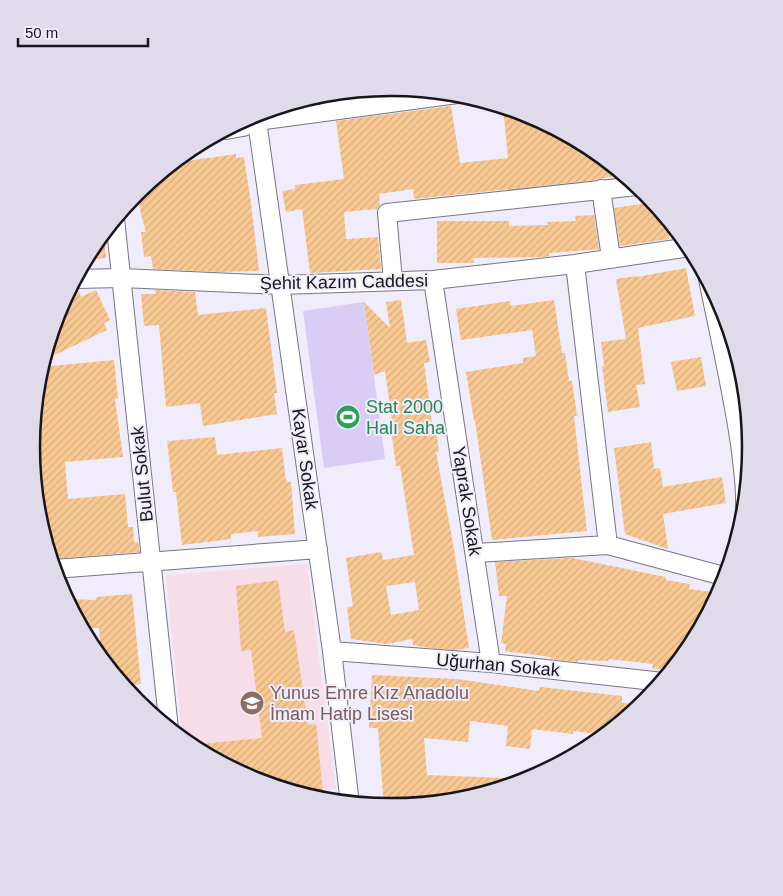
<svg xmlns="http://www.w3.org/2000/svg" width="783" height="896" font-family="Helvetica,sans-serif">
	<style>
		.education { fill: #f7dde7 }
		.garden { fill: #d9cdf5 }
		.building { fill: url(#building-hatch); fill-rule: evenodd }
		.lines { fill: none; stroke-linecap: round; stroke-linejoin: round }
		.minor-casing { stroke: #797583; stroke-width: 20 }
		.minor { stroke: #fff; stroke-width: 18 }
		.labels { text-anchor: middle; dominant-baseline: central; stroke-width: 4; stroke-linejoin: round; paint-order: stroke }
		.street-label { font-size: 18px; fill: #18161c; stroke: #f1ecfc }
		.leisure-label { font-size: 18px; fill: #27864d; stroke: #f1ecfc; text-anchor: start }
		.education-label { font-size: 18px; fill: #785e54; stroke: #f1ecfc; text-anchor: start }
		.rim { fill: none; stroke: #18161c; stroke-width: 2.5 }
	</style>
	<defs>
		<pattern id="building-hatch" width="6" height="6" patternUnits="userSpaceOnUse" patternTransform="scale(1.25)"><rect width="6" height="6" fill="#f9c993"/><path d="M-1 1l2-2M0 6l6-6M5 7l2-2" fill="none" stroke="#d5ac7e"/></pattern>
	</defs>
	<rect width="100%" height="100%" fill="#f1ecfc"/>
	<path class="education" d="M307 564 336 789 298 794 253 781 191 747 182 739 166 575Z"/>
	<path class="garden" d="M364 302 385 459 324 468 303 311Z"/>
	<path class="building" d="M392 88 410 90 334 100 333 94Z
		M451 106 460 163 508 158 503 107 530 115 592 149 623 174 595 180 414 199 413 189 379 194 380 205 377 209 344 212 346 239 378 237 381 269 310 273 302 209 286 212 282 191 295 189V185L344 179 336 121Z
		M236 154V158L244 157 251 203 259 271 221 272 153 269 151 256 144 257 141 232H146L141 215 138 192 173 163Z
		M654 202 679 233 669 235V239L620 246 614 208Z
		M594 215 599 249 549 253V256L544 257 473 258 474 263H437V221H509V226L548 225 547 222 576 221 575 216Z
		M104 234 106 258 86 260 92 248Z
		M686 268 695 316 638 328 645 384 636 385 640 407 608 412 602 366H604L601 342 626 339 616 279 637 276V277Z
		M96 290 110 320 104 323 107 330 44 360 59 310 66 297 79 291 81 297Z
		M155 290 195 292 198 315 266 308 277 393H274L277 414 203 426 200 403 166 407 159 325 144 326 141 294H156Z
		M401 300 407 343 426 340 430 362 424 363 433 430 436 429 439 452H436L454 549 469 648 455 650 429 648 413 645 412 639 387 644 351 639 347 607 353 606 346 558 381 552 383 560 414 555 400 466H396L392 436 394 435 385 371 374 375 364 302 390 328 386 302ZM415 582 419 610 391 615 386 586Z
		M554 300 562 353H565L569 381H572L577 416H574L587 531 492 540 475 421H474L466 372 523 363V358L536 356 532 330 461 340 456 309 510 301 511 306Z
		M701 357 706 386 677 391 671 362Z
		M114 360 118 399H115L123 457 65 462 68 499 125 494 128 527H133L134 542H138L140 552 51 559 38 518 31 448 38 377 41 367Z
		M215 437 217 455 282 448 286 482H291L295 534 258 537V531L231 534V539L182 545 176 492H173L167 441Z
		M651 442 654 469 660 468 663 487 722 477 726 503 663 514 668 549 625 534 614 448Z
		M572 558 666 577V580L690 584 689 589 720 593 691 648 673 671 652 668 653 664 609 659 608 661 578 660V662L551 659V657L505 651 506 644 501 643 507 596H499L495 562Z
		M278 580 285 632 294 630 308 725 316 724 324 802 253 781 188 745 262 738 251 650 241 651 236 586Z
		M132 594 141 684 123 686 102 660 99 628H81L66 599 96 600V597Z
		M372 675 457 679 539 691 540 687 622 696V703L644 705 607 735 573 731V734L532 729 530 749 506 746 508 726 470 721 468 742 424 738 427 775 527 779 528 781 462 801 391 808H384L378 728H369Z"/>
	<g class="lines">
		<defs>
			<path id="minor" d="M256 114 332 651 350 804
				M226 130 243 127 257 121 457 94
				M601 189 611 258
				M115 219 169 729
				M575 264 608 545
				M75 279 122 278 280 285 433 280 575 264 690 247
				M708 279C719 334 732 389 740 444 743 469 747 494 744 520
				M433 280 491 663
				M393 281 387 213 637 186
				M475 553 608 545 727 577
				M54 569 318 549
				M332 651 491 663 663 682"/>
		</defs>
		<use href="#minor" class="minor-casing"/>
		<use href="#minor" class="minor"/>
	</g>
	<defs>
		<symbol id="stadium-disc" viewBox="-11 -11 22 22"><circle r="9.5" fill="#2e9e5b" stroke="#f1ecfc"/><path d="M0-5a6.5 5 0 1 0 0 10a6.5 5 0 1 0 0-10ZM-3.5-1.8h7v3.6h-7Z" fill="#fff"/></symbol>
		<symbol id="school-disc" viewBox="-11 -11 22 22"><circle r="9.5" fill="#8d6e63" stroke="#f1ecfc"/><path d="M0-5L7-2L0 1L-7-2ZM-4 1L0 2.5L4 1V4Q0 6-4 4Z" fill="#fff"/></symbol>
	</defs>
	<g fill-rule="evenodd">
		<use href="#stadium-disc" x="334" y="403" width="28" height="28"/>
		<use href="#school-disc" x="238" y="689" width="28" height="28"/>
	</g>
	<g class="labels">
		<g class="street-label">
			<text transform="translate(344 282) rotate(-1)">Şehit Kazım Caddesi</text>
			<text transform="translate(305 459) rotate(82)">Kayar Sokak</text>
			<text transform="translate(142 474) rotate(-96)">Bulut Sokak</text>
			<text transform="translate(467 501) rotate(81)">Yaprak Sokak</text>
			<text transform="translate(498 665) rotate(5)">Uğurhan Sokak</text>
		</g>
		<g class="leisure-label">
			<text x="366" y="407">Stat 2000<tspan x="366" dy="21">Halı Saha</tspan></text>
		</g>
		<g class="education-label">
			<text x="270" y="693">Yunus Emre Kız Anadolu<tspan x="270" dy="21">İmam Hatip Lisesi</tspan></text>
		</g>
	</g>
	<path d="M0 0H783V896H0ZM40 447a351 351 0 1 1 702 0a351 351 0 1 1-702 0Z" fill="#e0dbea" fill-rule="evenodd"/>
	<path class="rim" d="M40 447a351 351 0 1 1 702 0a351 351 0 1 1-702 0Z"/>
	<path d="M18 38v8h130v-8" fill="none" stroke="#18161c" stroke-width="2.5"/>
	<text x="25" y="38" font-size="15" fill="#18161c" stroke="#f1ecfc" stroke-width="4" paint-order="stroke">50 m</text>
</svg>
